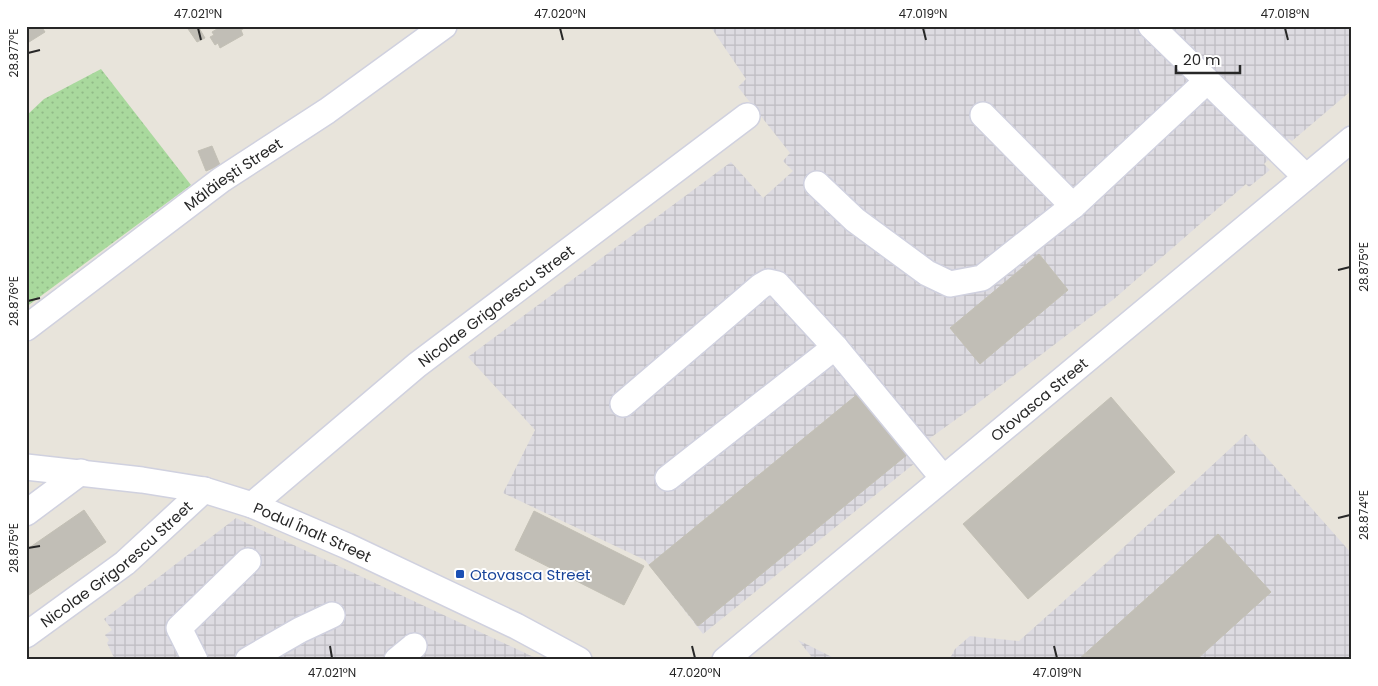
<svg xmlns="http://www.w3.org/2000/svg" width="1378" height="686" font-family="Poppins,sans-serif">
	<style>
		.industrial { fill: url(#industrial-grid) }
		.park { fill: url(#park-dots) }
		.building { fill: #c1beb6; stroke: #c3c0b5 }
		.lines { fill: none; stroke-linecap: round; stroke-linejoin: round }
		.minor-casing { stroke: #d0d1df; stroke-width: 28 }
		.minor { stroke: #fff; stroke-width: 25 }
		.ticks { fill: none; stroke: #272727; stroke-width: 2 }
		.transit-dot { fill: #1a4fb4; stroke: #fff; stroke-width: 2 }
		.labels { text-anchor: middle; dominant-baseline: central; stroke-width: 4; stroke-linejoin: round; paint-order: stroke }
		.street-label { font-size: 15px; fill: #272727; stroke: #fff }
		.transit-label { font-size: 15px; fill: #164399; stroke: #fff; text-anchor: start }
		.neatline { fill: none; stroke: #272727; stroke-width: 2 }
		.ticks-label { font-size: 12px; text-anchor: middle; fill: #272727 }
	</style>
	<defs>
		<pattern id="industrial-grid" width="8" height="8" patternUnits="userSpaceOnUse" patternTransform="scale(1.25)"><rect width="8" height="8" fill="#dddbe1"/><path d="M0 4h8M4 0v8" fill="none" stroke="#bebcc1"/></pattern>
		<pattern id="park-dots" width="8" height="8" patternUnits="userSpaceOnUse" patternTransform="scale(1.25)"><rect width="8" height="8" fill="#a9d99d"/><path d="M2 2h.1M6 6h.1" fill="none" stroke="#91ba87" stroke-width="1.8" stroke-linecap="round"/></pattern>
	</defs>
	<rect width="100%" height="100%" fill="#e8e4db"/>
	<path class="industrial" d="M710 26H1352V90L1292 141 1289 139 1264 164 1270 170 1249 187 1246 184 1114 299 969 410 908 454 915 463 703 634 645 560 503 493 535 430 468 357 731 162 763 198 793 171 783 161 790 153 738 87 746 79Z
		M1246 434 1352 554V660H949L955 649 970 636 1019 641 1113 557Z
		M236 518 540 660H115L107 643 109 640 105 635 112 630 104 619Z
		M798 640 838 660H808L811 656Z"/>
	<path class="park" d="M101 69 191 185 26 307V116L44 99Z"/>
	<path class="building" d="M26 26H47L43 29 45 32 29 42 26 37Z
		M186 26H202L199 28 205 38 197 42Z
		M217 26H248L241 30 243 35 220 48 218 43 215 45 210 37 214 35 212 32 217 29 216 27Z
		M212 146 220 165 206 171 198 151Z
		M1039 254 1068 290 980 364 950 328Z
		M859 393 908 454 698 626 649 565Z
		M1111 397 1175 472 1028 599 963 524Z
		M84 510 106 542 26 597V550Z
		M534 511 644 566 624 605 515 550Z
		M1218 534 1271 592 1196 660H1078Z"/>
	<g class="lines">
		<defs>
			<g id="minor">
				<path d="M1151 26 1306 177"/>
				<path d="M983 115 1073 206"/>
				<path d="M817 184 855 220 927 273 950 284 982 278 1073 206 1207 81"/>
				<path id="s1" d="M26 328 221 180 327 111 444 26"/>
				<path d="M623 404 761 286 768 282 777 284 835 347"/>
				<path id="s2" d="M26 467 142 480 204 490 252 505 347 546 516 626 579 660"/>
				<path d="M668 478 835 347 943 478"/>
				<path id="s3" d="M252 505 417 365 747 116"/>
				<path d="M26 513 81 472"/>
				<path id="s4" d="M26 635 125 563 204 490"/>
				<path d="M195 660 179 628 248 561"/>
				<path d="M248 660 300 630 332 615"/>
				<path d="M397 660 414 646"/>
				<path id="s5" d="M725 660 1352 139"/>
			</g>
		</defs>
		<use href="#minor" class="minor-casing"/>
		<use href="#minor" class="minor"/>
	</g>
	<path class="ticks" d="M198 28 201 40M560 28 563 40M923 28 926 40M1285 28 1288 40M28 53 40 50M1338 270 1350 267M28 301 40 298M1338 518 1350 515M28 548 40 546M330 646 332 658M692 646 695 658M1054 646 1057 658"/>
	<rect class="transit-dot" x="455" y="569" width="10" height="10" rx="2.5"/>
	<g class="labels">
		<g class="street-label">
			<text stroke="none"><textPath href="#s1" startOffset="258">Mălăiești Street</textPath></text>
			<text stroke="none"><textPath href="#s3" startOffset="315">Nicolae Grigorescu Street</textPath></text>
			<text stroke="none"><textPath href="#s5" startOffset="408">Otovasca Street</textPath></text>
			<text stroke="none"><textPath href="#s2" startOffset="296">Podul Înalt Street</textPath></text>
			<text stroke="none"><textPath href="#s4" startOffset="115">Nicolae Grigorescu Street</textPath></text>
		</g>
		<g class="transit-label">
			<text x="470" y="574">Otovasca Street</text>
		</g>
	</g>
	<rect width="1378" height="686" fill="none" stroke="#ffffff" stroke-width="55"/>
	<path d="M1176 65v8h64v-8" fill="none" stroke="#272727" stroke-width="2.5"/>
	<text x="1183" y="65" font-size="15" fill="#272727" stroke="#ffffff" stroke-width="4" paint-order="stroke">20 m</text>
	<rect x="28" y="28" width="1322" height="630" class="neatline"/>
	<g class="ticks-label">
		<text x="198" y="18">47.021°N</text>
		<text x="560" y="18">47.020°N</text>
		<text x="923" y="18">47.019°N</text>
		<text x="1285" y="18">47.018°N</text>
		<text transform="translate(14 53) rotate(-90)" y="4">28.877°E</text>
		<text transform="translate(1364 267) rotate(-90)" y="4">28.875°E</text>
		<text transform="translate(14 301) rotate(-90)" y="4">28.876°E</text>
		<text transform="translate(1364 515) rotate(-90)" y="4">28.874°E</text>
		<text transform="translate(14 548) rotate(-90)" y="4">28.875°E</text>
		<text x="332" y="677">47.021°N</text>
		<text x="695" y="677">47.020°N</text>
		<text x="1057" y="677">47.019°N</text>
	</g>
</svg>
